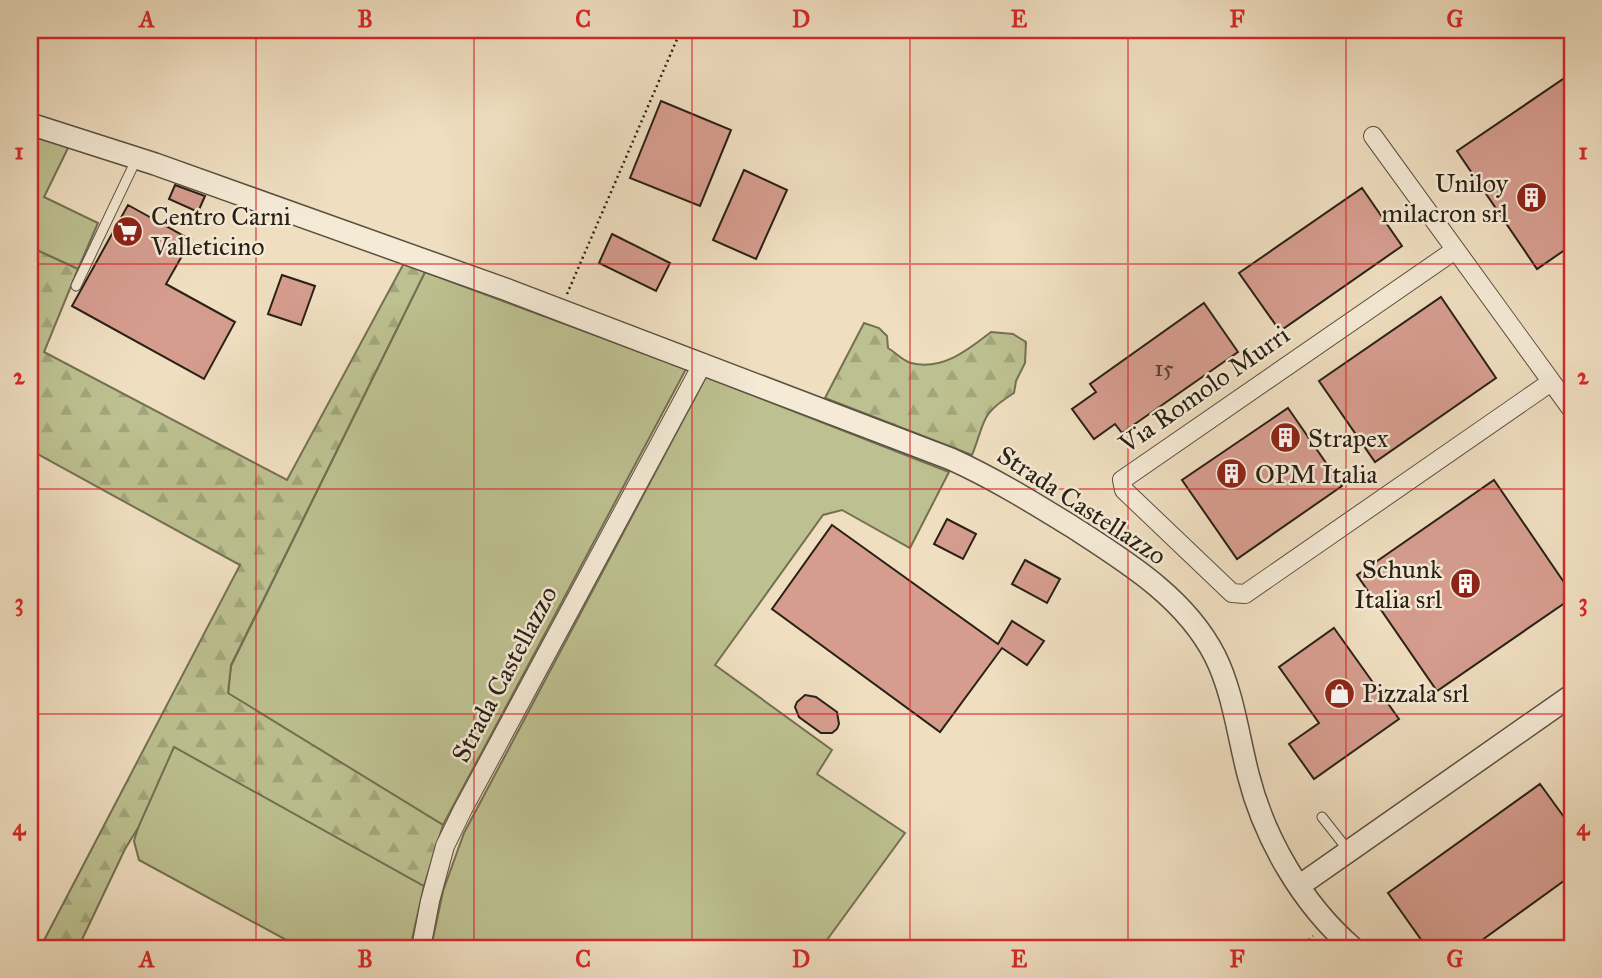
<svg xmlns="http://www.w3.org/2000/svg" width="1602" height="978" font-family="'IM FELL Great Primer',serif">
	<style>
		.grass { fill: #bdc090; stroke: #737053; stroke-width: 2 }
		.forest { fill: url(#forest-firs); stroke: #737053; stroke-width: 2 }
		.building { fill: #d69d8f; stroke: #292016; stroke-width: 2 }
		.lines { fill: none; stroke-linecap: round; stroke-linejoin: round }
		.service-casing { stroke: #5a5040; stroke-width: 11 }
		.minor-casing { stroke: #5a5040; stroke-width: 20 }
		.tertiary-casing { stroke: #5a5040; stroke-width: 24 }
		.path { stroke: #292016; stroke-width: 2.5; stroke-dasharray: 2 3.5; stroke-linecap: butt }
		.service { stroke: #f5ead6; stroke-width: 9 }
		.minor { stroke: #f5ead6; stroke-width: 18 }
		.tertiary { stroke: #f5ead6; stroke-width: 21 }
		.grid { fill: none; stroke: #d62828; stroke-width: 2; stroke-opacity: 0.55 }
		.labels { text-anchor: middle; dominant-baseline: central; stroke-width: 5; stroke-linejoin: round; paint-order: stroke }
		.number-label { font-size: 23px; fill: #543f34 }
		.poi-label { font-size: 26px; fill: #292016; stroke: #f5ead6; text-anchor: start }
		.street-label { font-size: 26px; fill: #292016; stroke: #f5ead6 }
		.neatline { fill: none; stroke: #d62828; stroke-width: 2.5 }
		.grid-label { font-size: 23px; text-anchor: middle; font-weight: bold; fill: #d62828 }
	</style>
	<defs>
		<pattern id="forest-firs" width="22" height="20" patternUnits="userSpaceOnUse" patternTransform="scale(1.75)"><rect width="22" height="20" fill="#bdc090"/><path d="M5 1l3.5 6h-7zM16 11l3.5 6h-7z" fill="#a2a57b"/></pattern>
	</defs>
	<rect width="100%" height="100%" fill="#efdec0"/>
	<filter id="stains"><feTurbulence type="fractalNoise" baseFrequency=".00286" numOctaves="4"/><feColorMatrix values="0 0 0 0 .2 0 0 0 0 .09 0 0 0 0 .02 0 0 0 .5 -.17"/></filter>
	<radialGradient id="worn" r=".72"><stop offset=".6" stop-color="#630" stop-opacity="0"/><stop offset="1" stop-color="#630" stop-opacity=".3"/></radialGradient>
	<path class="grass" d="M30 133 69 146 44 197 98 223 78 269 30 247Z
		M425 272 686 369 443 825 228 694 231 666Z
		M706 377 949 472 910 548 842 510 823 515 715 665 832 750 817 774 905 833 821 948H431L443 891 464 833Z
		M174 746 424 886 410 948H301L139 860 134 841 146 801Z"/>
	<path class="forest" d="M30 247 78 269 44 352 287 480 404 263 425 272 231 665 228 693 443 825 424 886 174 747 138 828 125 849 78 948H40L240 565 30 450Z
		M864 323 879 328 887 336 888 348C895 352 903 361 911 363 942 371 968 350 991 332L1013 334 1026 342 1025 363 1016 381 1014 393C979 415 986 420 972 455L825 398Z"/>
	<path class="building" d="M1572 73V245L1537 269 1457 151Z
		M661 101 731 130 700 206 630 178Z
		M744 170 787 190 756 259 713 240Z
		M175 185 205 196 198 212 169 199Z
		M1362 188 1402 246 1280 331 1239 273Z
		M128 205 191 240 166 284 235 322 204 379 72 306Z
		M612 234 670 263 656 291 599 263Z
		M282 275 315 286 301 325 268 314Z
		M1441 297 1496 378 1375 462 1319 381Z
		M1204 303 1238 352 1122 433 1115 424 1094 439 1072 409 1096 392 1090 384Z
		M1288 408 1342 486 1237 559 1182 480Z
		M1494 480 1572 594V598L1437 691 1357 575Z
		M947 519 976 534 963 559 934 544Z
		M832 525 998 644 1012 621 1044 641 1027 665 1002 648 940 732 772 609Z
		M1025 560 1060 579 1047 603 1012 584Z
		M1334 628 1399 719 1314 779 1289 744 1319 723 1279 667Z
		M805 695 816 697 837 712 839 724 837 729 832 733H821L799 717 795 707 797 702Z
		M1540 784 1572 828V875L1471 948H1427L1388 893Z"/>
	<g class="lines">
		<defs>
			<path id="service" d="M76 286 136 160
				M1322 817 1348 850"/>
			<path id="minor" d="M1373 136 1572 410
				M1455 250 1122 480 1124 490 1232 593 1245 594 1551 382
				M421 948 430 901 445 846 463 809 703 363"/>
			<path id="tertiary" d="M30 124 155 164 505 289 951 459C993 478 1032 502 1071 526 1125 561 1185 597 1215 656 1233 692 1238 735 1248 774 1264 838 1302 904 1353 948
				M1299 886 1572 695"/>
		</defs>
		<use href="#service" class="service-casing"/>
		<use href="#minor" class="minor-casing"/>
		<use href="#tertiary" class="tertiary-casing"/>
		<path class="path" d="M567 294 681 30
			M1301 948 1313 936"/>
		<use href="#service" class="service"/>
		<use href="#minor" class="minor"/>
		<use href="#tertiary" class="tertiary"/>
	</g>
	<path class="grid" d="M256 30V948M474 30V948M692 30V948M910 30V948M1128 30V948M1346 30V948M30 264H1572M30 489H1572M30 714H1572"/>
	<defs>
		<symbol id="building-disc" viewBox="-11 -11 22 22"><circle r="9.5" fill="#8f2418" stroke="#f5ead6"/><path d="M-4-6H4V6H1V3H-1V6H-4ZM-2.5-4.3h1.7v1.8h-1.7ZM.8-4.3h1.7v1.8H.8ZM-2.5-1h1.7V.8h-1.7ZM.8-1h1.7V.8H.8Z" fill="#fff"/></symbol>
		<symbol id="supermarket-disc" viewBox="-11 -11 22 22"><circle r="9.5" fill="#8f2418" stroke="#f5ead6"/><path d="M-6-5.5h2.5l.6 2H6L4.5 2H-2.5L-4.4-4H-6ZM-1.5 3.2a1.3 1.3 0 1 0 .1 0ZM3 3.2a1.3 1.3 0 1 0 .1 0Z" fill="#fff"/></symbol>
		<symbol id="shop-disc" viewBox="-11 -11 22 22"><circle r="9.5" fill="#8f2418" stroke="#f5ead6"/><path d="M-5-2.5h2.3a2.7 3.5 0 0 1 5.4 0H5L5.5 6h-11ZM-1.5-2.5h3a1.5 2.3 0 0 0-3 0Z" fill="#fff"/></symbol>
	</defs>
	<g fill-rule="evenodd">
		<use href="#building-disc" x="1514" y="180" width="35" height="35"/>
		<use href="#supermarket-disc" x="110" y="214" width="35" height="35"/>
		<use href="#building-disc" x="1268" y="420" width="35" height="35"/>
		<use href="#building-disc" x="1214" y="456" width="35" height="35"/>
		<use href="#building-disc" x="1448" y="566" width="35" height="35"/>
		<use href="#shop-disc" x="1322" y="676" width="35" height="35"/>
	</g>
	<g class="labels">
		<g class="number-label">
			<text x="1164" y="368">15</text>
		</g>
		<g class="poi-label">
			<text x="1508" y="183" text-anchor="end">Uniloy<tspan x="1508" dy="30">milacron srl</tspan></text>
			<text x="151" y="216">Centro Carni<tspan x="151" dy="30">Valleticino</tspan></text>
			<text x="1308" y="438">Strapex</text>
			<text x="1255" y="474">OPM Italia</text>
			<text x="1442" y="569" text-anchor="end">Schunk<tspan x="1442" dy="30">Italia srl</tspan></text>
			<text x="1362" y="693">Pizzala srl</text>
		</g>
		<g class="street-label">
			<text transform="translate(1204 389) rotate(-35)">Via Romolo Murri</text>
			<text transform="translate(1082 505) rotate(33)">Strada Castellazzo</text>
			<text transform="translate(504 674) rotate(-62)">Strada Castellazzo</text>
		</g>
	</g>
	<rect width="1602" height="978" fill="none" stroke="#efdec0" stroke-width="77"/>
	<rect x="38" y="38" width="1526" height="902" class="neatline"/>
	<g class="grid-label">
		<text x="147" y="27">A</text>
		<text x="365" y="27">B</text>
		<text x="583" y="27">C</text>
		<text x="801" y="27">D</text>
		<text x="1019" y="27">E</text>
		<text x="1237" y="27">F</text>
		<text x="1455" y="27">G</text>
		<text x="19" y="159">1</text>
		<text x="1583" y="159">1</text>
		<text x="19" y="384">2</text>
		<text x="1583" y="384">2</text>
		<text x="19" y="610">3</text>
		<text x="1583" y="610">3</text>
		<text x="19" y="835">4</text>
		<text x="1583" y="835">4</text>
		<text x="147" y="967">A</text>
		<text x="365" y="967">B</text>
		<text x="583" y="967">C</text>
		<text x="801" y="967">D</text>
		<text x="1019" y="967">E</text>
		<text x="1237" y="967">F</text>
		<text x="1455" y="967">G</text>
	</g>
	<rect width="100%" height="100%" filter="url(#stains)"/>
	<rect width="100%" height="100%" fill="url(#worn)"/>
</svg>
